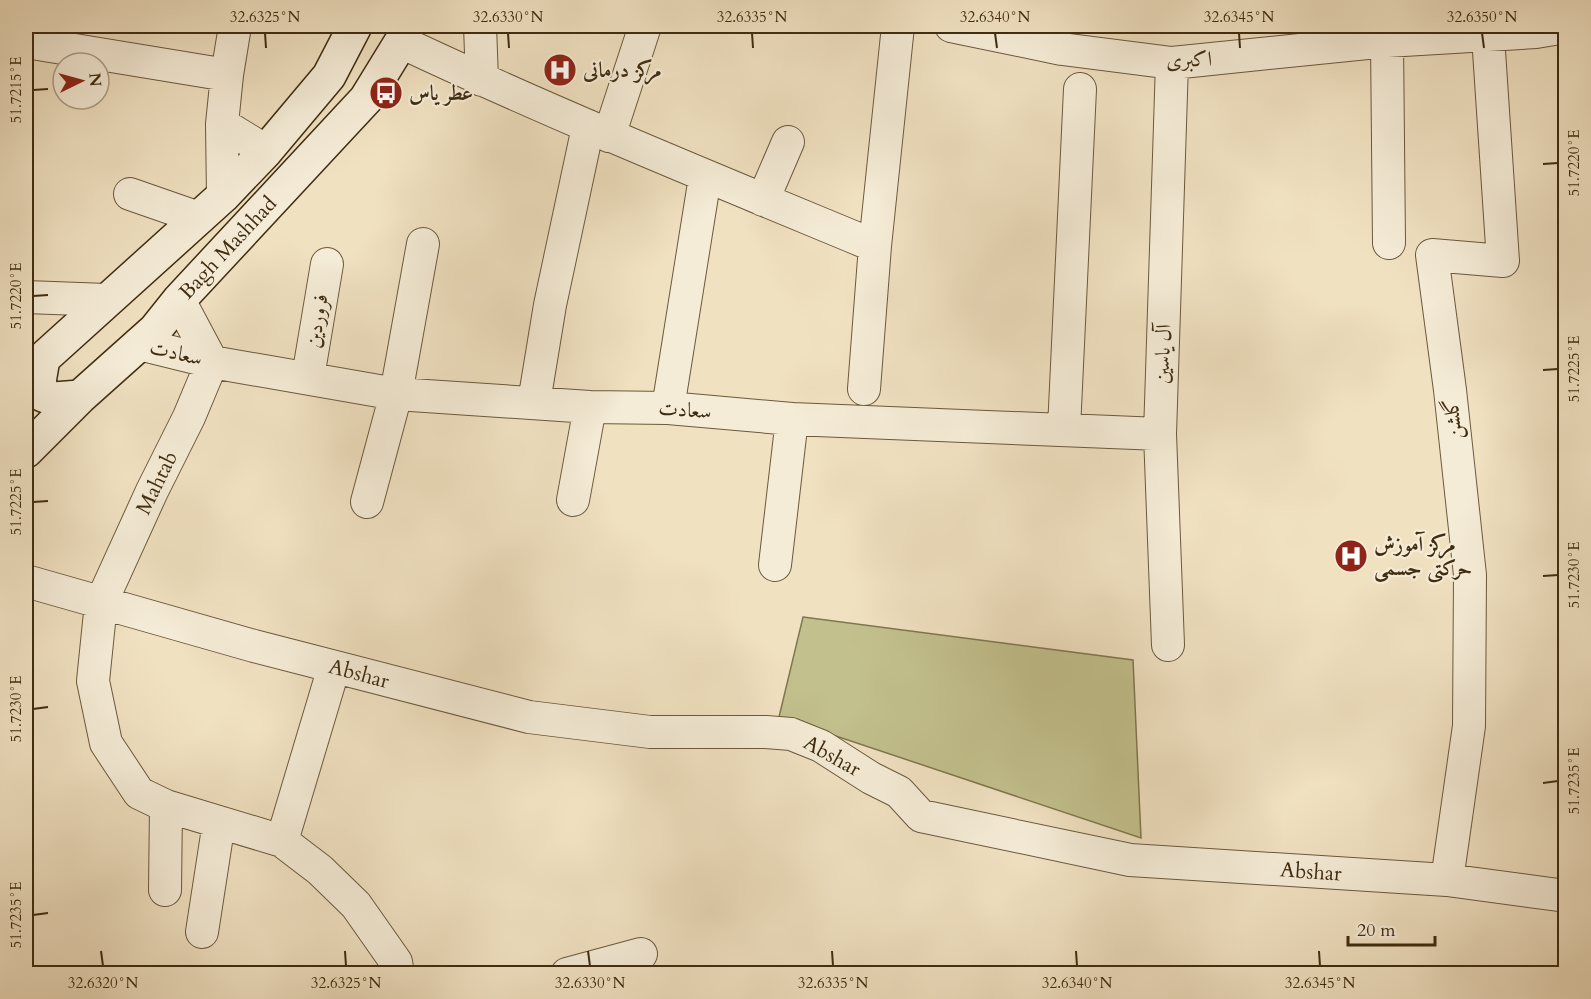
<svg xmlns="http://www.w3.org/2000/svg" width="1591" height="999" font-family="Cardo,Amiri,serif">
	<style>
		.green { fill: #c2c08d; stroke: #80764f; stroke-width: 1.5 }
		.lines { fill: none; stroke-linecap: round; stroke-linejoin: round }
		.minor-casing { stroke: #6b593d; stroke-width: 34 }
		.secondary-casing { stroke: #3f2c11; stroke-width: 36 }
		.minor { stroke: #f5ecd7; stroke-width: 32 }
		.secondary { stroke: #f5ecd7; stroke-width: 33 }
		.ticks { fill: none; stroke: #3f2c11; stroke-width: 2 }
		.labels { text-anchor: middle; dominant-baseline: central; stroke-width: 4.5; stroke-linejoin: round; paint-order: stroke }
		.street-label { font-size: 21px; fill: #3f2c11; stroke: #f5ecd7 }
		.poi-label { font-size: 21px; font-weight: bold; fill: #3f2c11; stroke: #f5ecd7; text-anchor: start }
		.neatline { fill: none; stroke: #3f2c11; stroke-width: 2 }
		.ticks-label { font-size: 15px; text-anchor: middle; fill: #3f2c11 }
	</style>
	<rect width="100%" height="100%" fill="#f0e1c1"/>
	<filter id="stains"><feTurbulence type="fractalNoise" baseFrequency=".00333" numOctaves="4"/><feColorMatrix values="0 0 0 0 .2 0 0 0 0 .09 0 0 0 0 .02 0 0 0 .5 -.17"/></filter>
	<radialGradient id="worn" r=".72"><stop offset=".6" stop-color="#630" stop-opacity="0"/><stop offset="1" stop-color="#630" stop-opacity=".3"/></radialGradient>
	<path class="green" d="M803 617 1133 660 1141 838 779 717Z"/>
	<g class="lines">
		<defs>
			<path id="minor" d="M480 26 482 80
				M951 26 1062 49 1172 63 1387 41 1536 32 1566 27
				M1387 41 1389 243
				M26 42 227 75
				M401 42C556 115 716 180 875 246
				M222 124 266 151
				M609 136 645 26
				M130 194 199 218
				M223 196 222 124 227 75 235 26
				M763 200 788 142
				M26 297 107 300
				M179 300 212 362
				M139 344 212 362 396 394 590 407 668 408 792 419 1160 434
				M212 362 189 417 152 491 101 603 93 681 106 743 139 793 166 806 282 841 320 870 356 905 396 962 398 974
				M308 377 327 264
				M864 389 875 246 898 26
				M534 402 550 305 588 127
				M668 408 705 177
				M1064 429 1080 89
				M573 500 590 407
				M367 502 396 394 423 244
				M775 565 792 419
				M26 581 254 646 529 717 650 732H766L791 734 821 746 871 778 899 792 921 816 1130 860 1447 880 1566 896
				M1168 645 1160 434 1172 63
				M282 841 334 667
				M1447 880 1469 726 1470 575 1450 390 1432 255 1503 261 1488 36
				M165 890 166 806
				M202 932 219 822
				M567 974 641 954"/>
			<path id="secondary" d="M43 359 39 382 43 395 54 399 80 397
				M26 374 223 196 266 151 329 76 355 26
				M26 451 80 397 155 330 179 300 366 99 401 42 407 26"/>
		</defs>
		<use href="#minor" class="minor-casing"/>
		<use href="#secondary" class="secondary-casing"/>
		<use href="#minor" class="minor"/>
		<use href="#secondary" class="secondary"/>
	</g>
	<path class="ticks" d="M265 33 266 48M508 33 509 48M752 33 753 48M995 33 997 48M1239 33 1240 48M1482 33 1484 48M33 90 48 89M1543 164 1558 163M33 296 48 295M1543 370 1558 369M33 502 48 501M1543 576 1558 575M33 709 48 707M1543 783 1558 781M33 915 48 913M101 951 103 966M345 951 346 966M588 951 590 966M832 951 833 966M1076 951 1077 966M1319 951 1320 966"/>
	<defs>
		<symbol id="hospital-disc" viewBox="-11 -11 22 22"><circle r="9.5" fill="#8f2418" stroke="#f5ecd7"/><path d="M-5-5h3v3.5h4V-5h3V5h-3V1.5h-4V5h-3Z" fill="#fff"/></symbol>
		<symbol id="bus-disc" viewBox="-11 -11 22 22"><circle r="9.5" fill="#8f2418" stroke="#f5ecd7"/><path d="M-5-6H5V4H4V6H2V4H-2V6H-4V4H-5ZM-3.5-4V0h7V-4ZM-3.5 1.2v1.5H-2V1.2ZM2 1.2v1.5H3.5V1.2Z" fill="#fff"/></symbol>
	</defs>
	<g fill-rule="evenodd">
		<use href="#hospital-disc" x="541" y="51" width="38" height="38"/>
		<use href="#bus-disc" x="367" y="74" width="38" height="38"/>
		<use href="#hospital-disc" x="1332" y="537" width="38" height="38"/>
	</g>
	<g class="labels">
		<g class="street-label">
			<text transform="translate(1189 60) rotate(-2)">اکبری</text>
			<text transform="translate(228 248) rotate(-47)">Bagh Mashhad</text>
			<text transform="translate(317 321) rotate(-81)">فروردین</text>
			<text transform="translate(176 353) rotate(13)">سعادت</text>
			<text transform="translate(1163 354) rotate(-88)">آل یاسین</text>
			<text transform="translate(685 410) rotate(4)">سعادت</text>
			<text transform="translate(1453 419) rotate(-96)">گلشن</text>
			<text transform="translate(157 483) rotate(-64)">Mahtab</text>
			<text transform="translate(359 674) rotate(15)">Abshar</text>
			<text transform="translate(832 756) rotate(29)">Abshar</text>
			<text transform="translate(1311 872) rotate(4)">Abshar</text>
		</g>
		<g class="poi-label">
			<text x="583" y="70">مرکز درمانی</text>
			<text x="409" y="93">عطر یاس</text>
			<text x="1374" y="544">مرکز آموزش<tspan x="1374" dy="24">حرکتی جسمی</tspan></text>
		</g>
	</g>
	<rect width="1591" height="999" fill="none" stroke="#f0e1c1" stroke-width="66"/>
	<g transform="translate(81 81) rotate(85)"><circle r="28" fill="#f5ecd7" stroke="#ac9f88" stroke-width="1.5"/>
	<path d="M0-4.5L10 22L0 15L-10 22Z" fill="#8f2418"/>
	<text y="-9" font-size="16" font-weight="bold" text-anchor="middle" fill="#3f2c11">N</text>
	</g>
	<path d="M1348 936v9h87v-9" fill="none" stroke="#3f2c11" stroke-width="3"/>
	<text x="1357" y="936" font-size="18" fill="#3f2c11" stroke="#f5ecd7" stroke-width="4.5" paint-order="stroke">20 m</text>
	<rect x="33" y="33" width="1525" height="933" class="neatline"/>
	<g class="ticks-label">
		<text x="265" y="22">32.6325°N</text>
		<text x="508" y="22">32.6330°N</text>
		<text x="752" y="22">32.6335°N</text>
		<text x="995" y="22">32.6340°N</text>
		<text x="1239" y="22">32.6345°N</text>
		<text x="1482" y="22">32.6350°N</text>
		<text transform="translate(16 90) rotate(-90)" y="5">51.7215°E</text>
		<text transform="translate(1574 163) rotate(-90)" y="5">51.7220°E</text>
		<text transform="translate(16 296) rotate(-90)" y="5">51.7220°E</text>
		<text transform="translate(1574 369) rotate(-90)" y="5">51.7225°E</text>
		<text transform="translate(16 502) rotate(-90)" y="5">51.7225°E</text>
		<text transform="translate(1574 575) rotate(-90)" y="5">51.7230°E</text>
		<text transform="translate(16 709) rotate(-90)" y="5">51.7230°E</text>
		<text transform="translate(1574 781) rotate(-90)" y="5">51.7235°E</text>
		<text transform="translate(16 915) rotate(-90)" y="5">51.7235°E</text>
		<text x="103" y="988">32.6320°N</text>
		<text x="346" y="988">32.6325°N</text>
		<text x="590" y="988">32.6330°N</text>
		<text x="833" y="988">32.6335°N</text>
		<text x="1077" y="988">32.6340°N</text>
		<text x="1320" y="988">32.6345°N</text>
	</g>
	<rect width="100%" height="100%" filter="url(#stains)"/>
	<rect width="100%" height="100%" fill="url(#worn)"/>
</svg>
